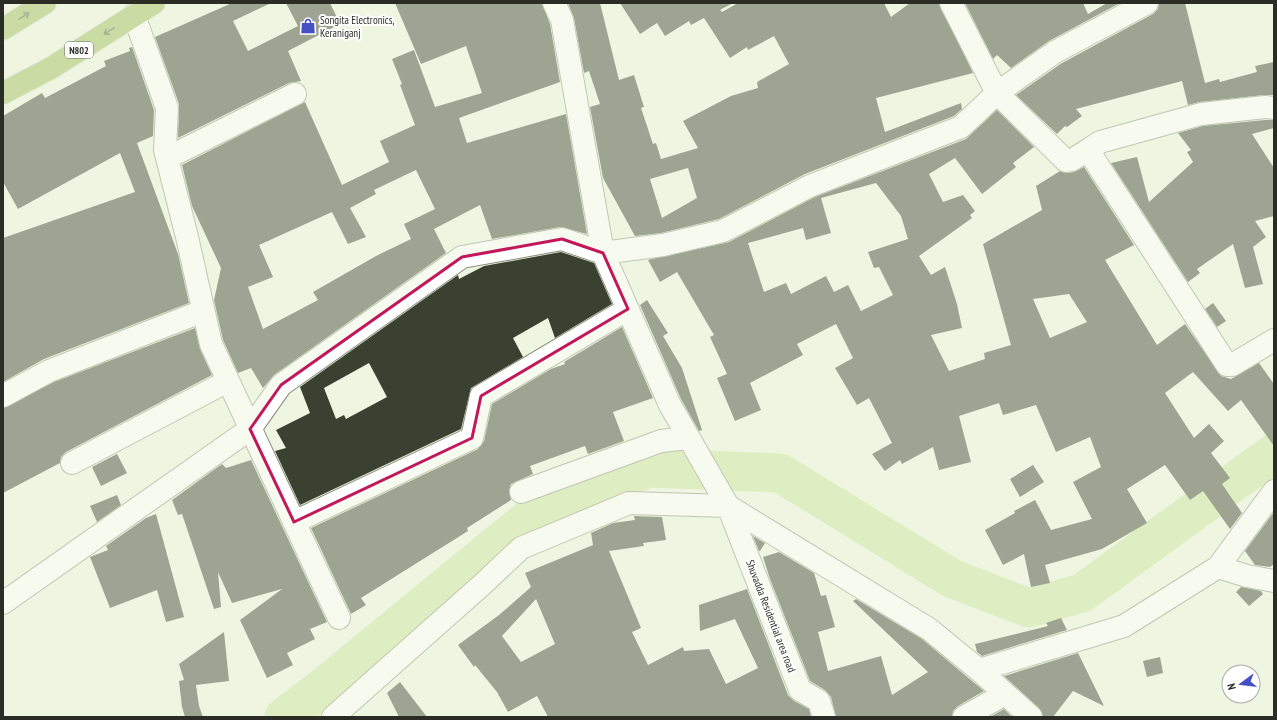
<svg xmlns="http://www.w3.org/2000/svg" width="1277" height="720" font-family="'PT Sans Narrow',sans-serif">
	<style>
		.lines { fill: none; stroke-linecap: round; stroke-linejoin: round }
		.river { stroke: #cce49c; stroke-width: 39 }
		.building { fill: #3b4130; fill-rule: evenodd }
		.street-casing { stroke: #868d7a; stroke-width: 24 }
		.highway-casing { stroke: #dddddc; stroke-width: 24 }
		.street { stroke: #fff; stroke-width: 22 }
		.highway { stroke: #9dbb57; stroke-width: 22 }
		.oneway { stroke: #586639 }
		.marked { fill: none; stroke: #c2185b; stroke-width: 3; stroke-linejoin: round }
		.labels { text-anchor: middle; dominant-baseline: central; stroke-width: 4; stroke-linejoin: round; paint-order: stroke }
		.shield { fill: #fff; stroke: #6a6c66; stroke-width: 1 }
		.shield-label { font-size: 10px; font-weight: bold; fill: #2a2d25 }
		.poi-label { font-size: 11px; fill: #2a2d25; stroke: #fff; text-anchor: start }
		.street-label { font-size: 11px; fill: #2a2d25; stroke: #fff }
	</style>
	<rect width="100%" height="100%" fill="#eef6e1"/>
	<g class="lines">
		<path class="river" d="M284 717 321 689 544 506 650 468 780 473 953 579 1029 608 1082 593 1274 453"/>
	</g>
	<path class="building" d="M232 3H271L233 21 248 51 298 26 286 3H330L340 24 288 51 301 81 289 83 178 138 179 104 155 37Z
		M395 3H542L550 24 560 82 459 118 467 143 566 114 587 234 560 227 492 239 480 205 434 229 446 253 274 375 263 388 251 368 238 373 223 340 214 300 221 268 192 206 182 165 305 102 342 185 389 162 380 141 415 125 400 85 402 84 392 59 414 50 435 107 482 93 466 46 421 64ZM416 170 435 209 404 224 411 239 376 256 313 292 318 300 263 329 248 287 273 277 259 245 332 212 348 244 366 237 350 208 376 194 374 190Z
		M568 3H600L619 80 634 75 644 107 641 108 653 144 656 143 661 159 698 148 683 121 731 96 758 88 757 82 789 64 774 36 748 50 747 47 730 58 704 18 691 25 689 21 665 36 657 23 640 34 620 3H733L720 10 722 12 738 3H884L891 17 910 3H939L973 73 876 98 885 132 961 103 962 109 954 116 805 174 719 219 661 233 635 236 603 178 590 107 600 104 589 71 584 73 574 18ZM688 168 697 198 662 218 650 179Z
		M965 3H1083L1088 14 1107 3H1120L1049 41 1011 68 997 55 993 59Z
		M1159 3H1185L1205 83 1219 79 1220 82 1257 72 1255 66 1274 62V95H1264L1200 102 1188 105 1182 81 1076 109 1082 116 1067 127 1065 126 1057 134 1016 95 1062 63 1153 14 1158 9Z
		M132 47 154 110 153 136 137 143 178 254 189 303 44 359 3 382V238L135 192 120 153 18 209 3 182V116L42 93 45 98 106 66 104 61 130 51 129 48Z
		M997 110 1034 147 1013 163 1016 167 982 194 955 158 929 174 943 202 963 195 975 211 970 215 972 218 919 256 931 275 945 267 957 304 962 328 931 335 949 371 985 359 984 353 1011 345 983 244 1042 210 1036 186 1060 171 1068 173 1074 172 1084 167 1134 245 1105 260 1157 345 1185 324 1221 376 1231 379 1259 363 1274 384V446L1241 400 1228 411 1193 372 1165 393 1194 438 1209 424 1224 441 1211 453 1230 478 1222 484 1242 513 1230 529 1203 491 1190 500 1165 465 1127 489 1147 523 1102 549 1045 565 1050 583 1031 587 1024 554 1003 565 985 530 1015 513 1014 511 1035 500 1051 530 1092 519 1073 482 1101 467 1090 437 1056 452 1036 405 1003 415 999 403 959 416 971 462 939 470 933 447 902 464 900 460 885 471 872 454 892 443 869 398 857 405 835 368 853 358 836 324 797 344 803 355 750 383 761 410 735 421 717 378 727 374 710 337 714 335 677 272 660 282 648 260 729 242 815 197 966 139ZM876 183 901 216 908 239 868 252 874 268 879 267 893 295 861 311 848 285 834 292 826 276 791 294 786 283 764 292 748 243 803 228 806 240 831 233 821 198ZM1069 294 1087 322 1050 338 1033 299Z
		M1265 120H1274V128L1252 134 1274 168V216L1255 221 1266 237 1253 247 1263 284 1245 288 1233 244 1197 269 1200 273 1188 282 1111 163 1137 157 1149 202 1193 162 1187 152 1191 150 1178 133 1203 126Z
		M561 252 594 263 612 304 555 338 548 318 513 338 523 357 471 388 461 429 300 505 275 451 286 448 276 430 310 413 300 387 458 275 459 279 484 266ZM369 363 387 397 346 419 344 415 336 419 324 388Z
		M647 300 668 333 663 336 682 368 702 430 699 431 681 399 640 305Z
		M1213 303 1226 321 1217 327 1205 309Z
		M622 327 653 398 613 412 624 441 588 454 585 446 530 466 533 474 511 484 509 490 511 500 467 528 468 531 361 598 366 605 351 614 311 528 478 449 484 441 492 404 551 369 565 364 564 362Z
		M195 328 200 349 212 375 66 452 61 457 60 463 3 493V408L54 382Z
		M117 454 127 473 101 486 92 467Z
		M251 460 327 622 310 629 315 639 287 653 293 665 267 678 240 620 282 589 232 603 218 572 221 607 214 609 182 514 178 515 172 500 222 464 226 468Z
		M1033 465 1044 482 1020 497 1010 479Z
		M117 495 121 505 97 522 90 506Z
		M1274 512V564L1270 567 1255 565 1245 551Z
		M156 514 184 617 166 622 157 590 110 608 90 557 108 550 106 546 146 518Z
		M634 516 662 517 666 540 643 543 644 546 609 551 641 628 632 632 648 665 683 647 684 651 709 649 726 684 758 668 735 619 700 631 699 605 747 589 788 695 794 701 809 709 811 717H548L537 696 508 712 497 692 475 665 474 667 458 645 499 615 531 587 525 573 593 545 591 533 613 523 635 520ZM536 599 555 644 521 662 502 636Z
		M753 536 765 543 760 551H759Z
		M779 552 814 573 821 596 826 595 835 627 818 632 828 671 881 656 892 695 928 672 853 601 856 599 922 639 984 691 958 706 953 711 952 717H836L831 697 825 690 810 681 770 579 763 557Z
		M1241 587 1261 591 1263 594 1249 606 1236 592Z
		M1061 618 1067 630 982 656 977 652 975 644 1048 626 1046 623Z
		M224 632 229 681 196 685 199 706 203 717H185L182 707 179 681 184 680 179 664Z
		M1078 653 1104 706 1073 691 1053 717H1043L1039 708 1004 676Z
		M1160 657 1163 673 1147 677 1143 661Z
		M400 682 427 717H399L387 693Z
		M1004 709 1012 717H990Z"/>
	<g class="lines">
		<defs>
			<path id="street" d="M554 3 562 20 603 253 670 405 728 506 800 690 819 701 824 717
				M951 3 997 93 1055 52 1147 3
				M134 15 167 108 165 150 187 237 211 344 339 618
				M1088 150 1100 142 1201 114 1265 107 1274 108
				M167 158 295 94
				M3 396 49 371 203 311
				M72 463 228 381
				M521 492 661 441 688 438
				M294 522 472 438 481 396 628 309
				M1218 567 1274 491
				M3 603 250 429 281 385 462 257 562 239 603 253 663 245 723 231 810 186 961 127 997 93 1066 161 1072 160 1088 150 1227 365H1232L1274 340
				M979 670 1031 717
				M333 717 484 583 521 548 629 503 728 506 929 629 979 670 1124 626 1218 567 1247 576 1274 581
				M964 717 1005 694"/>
			<path id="highway" d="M3 29 45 3
				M3 93 51 68 154 3"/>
		</defs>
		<use href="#street" class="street-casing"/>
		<use href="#highway" class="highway-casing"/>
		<use href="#street" class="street"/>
		<use href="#highway" class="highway"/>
	</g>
	<defs><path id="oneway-shaft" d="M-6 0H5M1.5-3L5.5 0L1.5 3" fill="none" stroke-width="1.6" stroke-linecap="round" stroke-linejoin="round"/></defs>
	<g class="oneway">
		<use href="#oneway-shaft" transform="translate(24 16) rotate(-32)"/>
		<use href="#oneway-shaft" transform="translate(109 31) rotate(148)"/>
	</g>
	<path d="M0 0H1277V720H0ZM562 239 603 253 628 309 481 396 472 438 294 522 250 429 281 385 462 257Z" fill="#eef6e1" fill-opacity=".55" fill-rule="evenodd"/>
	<path class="marked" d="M562 239 603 253 628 309 481 396 472 438 294 522 250 429 281 385 462 257Z"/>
	<defs>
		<symbol id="shop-bare" viewBox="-9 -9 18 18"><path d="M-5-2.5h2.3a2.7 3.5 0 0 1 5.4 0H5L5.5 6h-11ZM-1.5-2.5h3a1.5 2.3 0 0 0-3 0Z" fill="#444fc3" stroke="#fff" stroke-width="2.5" paint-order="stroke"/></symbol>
	</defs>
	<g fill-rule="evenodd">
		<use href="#shop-bare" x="297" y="15" width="22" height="22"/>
	</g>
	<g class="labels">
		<rect class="shield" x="65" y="42" width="28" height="16" rx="3"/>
		<g class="shield-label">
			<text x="79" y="50">N802</text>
		</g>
		<g class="poi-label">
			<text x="320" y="20">Songita Electronics,<tspan x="320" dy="13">Keraniganj</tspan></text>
		</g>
		<g class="street-label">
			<text transform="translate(771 616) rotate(69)">Shuvadda Residential area road</text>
		</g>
	</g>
	<rect width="1277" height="720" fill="none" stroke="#2a2d25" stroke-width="8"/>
	<g transform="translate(1241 684) rotate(255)"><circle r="19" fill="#ffffff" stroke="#aaaba8"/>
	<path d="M0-3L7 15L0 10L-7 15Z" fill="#444fc3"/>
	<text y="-6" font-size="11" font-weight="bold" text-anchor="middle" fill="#2a2d25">N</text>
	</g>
</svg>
